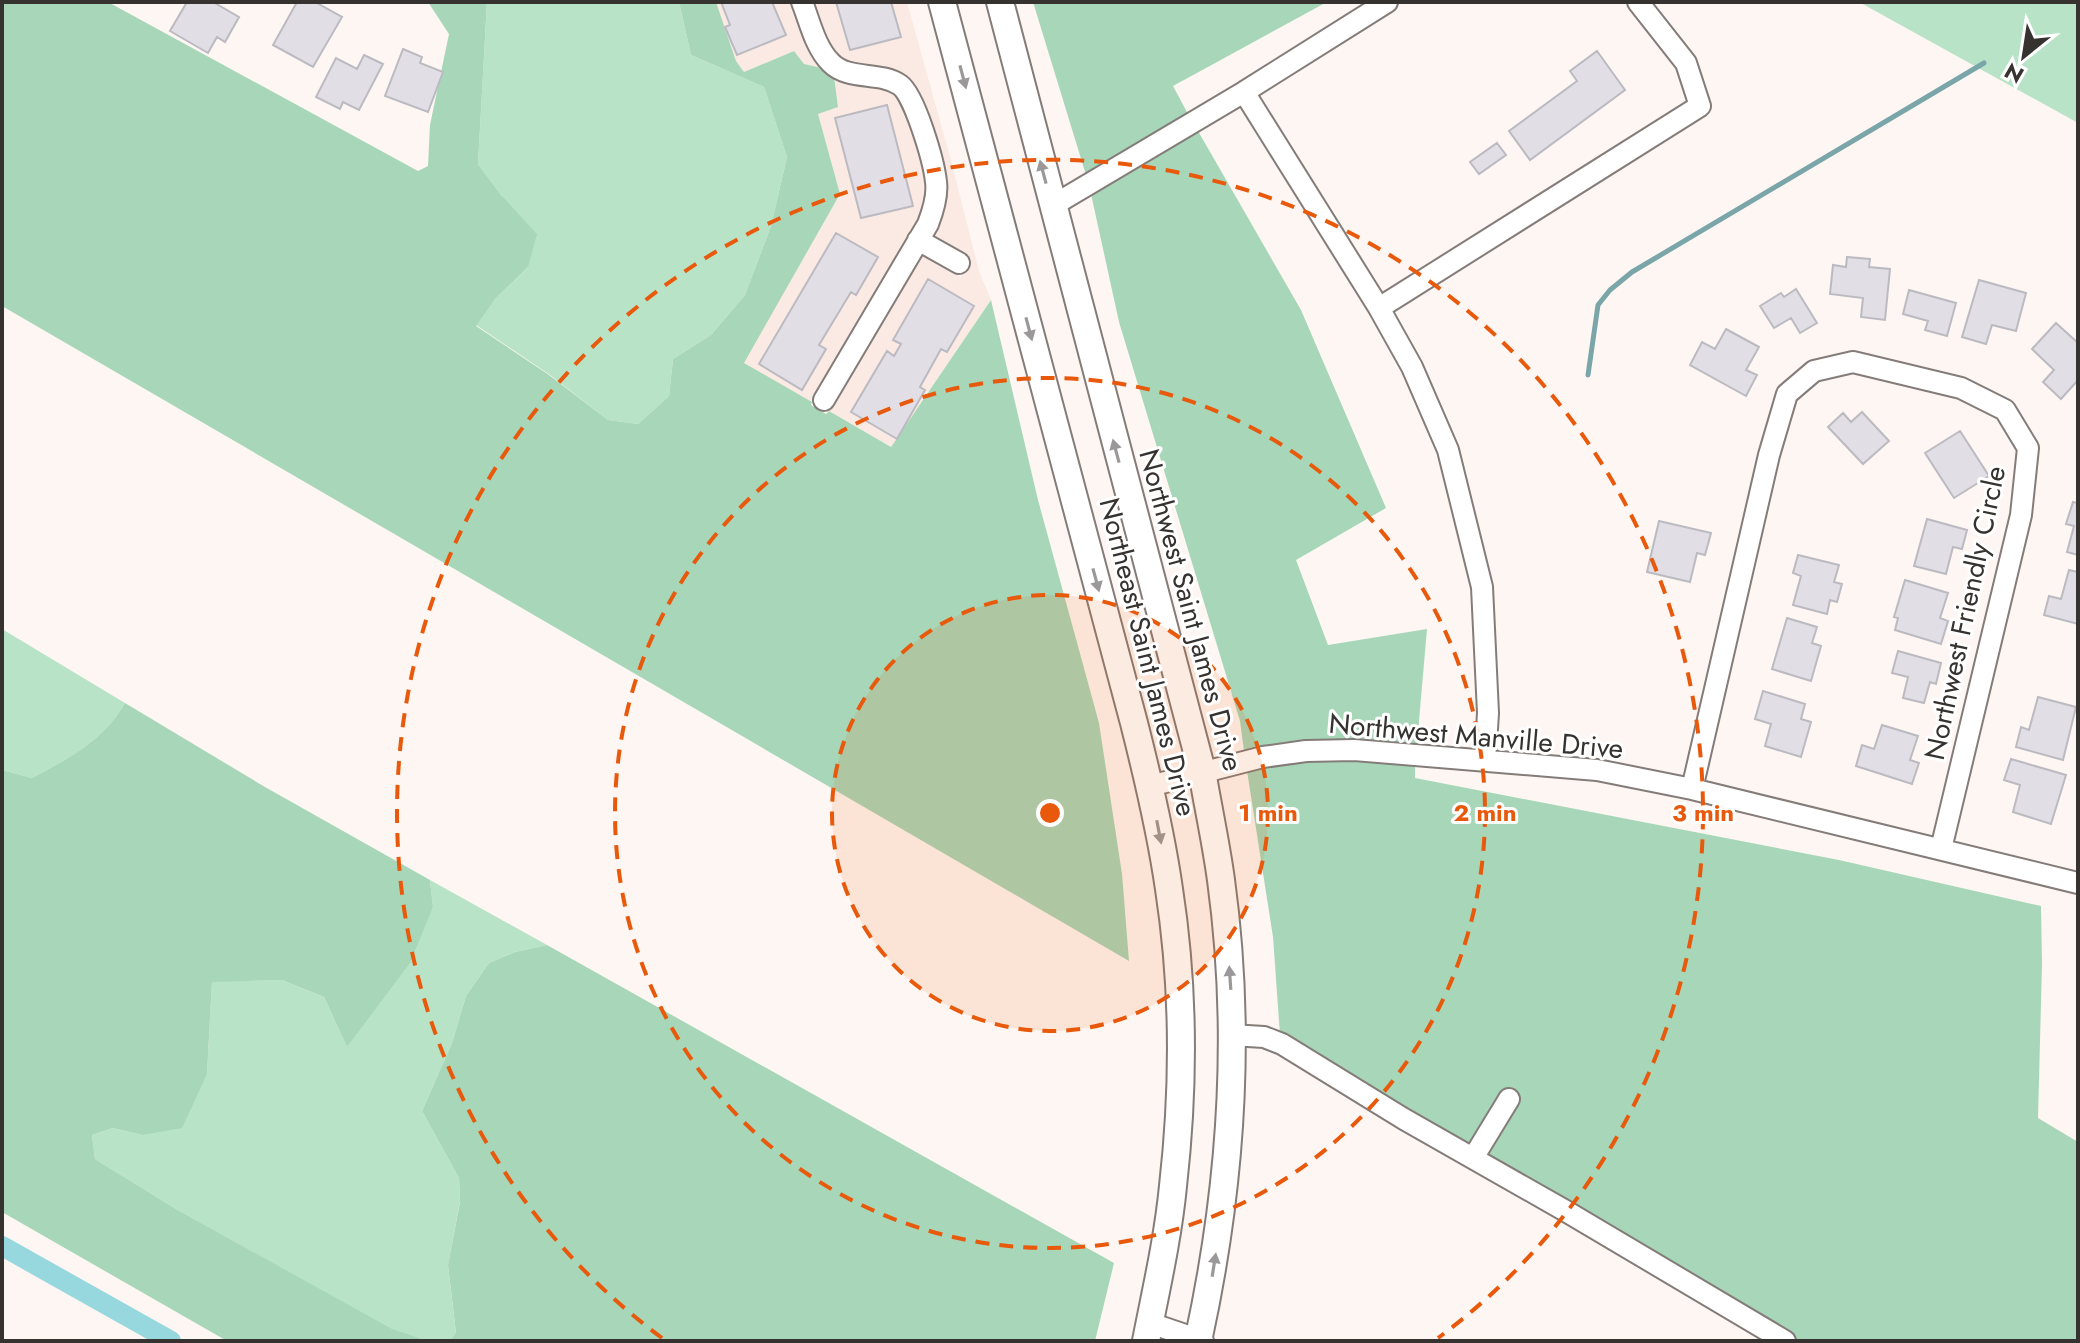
<svg xmlns="http://www.w3.org/2000/svg" width="2080" height="1343" font-family="Jost,sans-serif">
	<style>
		.built { fill: #fbeae3 }
		.green { fill: #b8e3c7 }
		.forest { fill: #a7d7b8 }
		.lines { fill: none; stroke-linecap: round; stroke-linejoin: round }
		.stream { stroke: #7aa6aa; stroke-width: 5 }
		.canal { stroke: #97d7de; stroke-width: 20 }
		.building { fill: #e1dee6; stroke: #bcbac1; stroke-width: 2 }
		.minor-casing { stroke: #847c79; stroke-width: 24 }
		.major-casing { stroke: #847c79; stroke-width: 30 }
		.minor { stroke: #fff; stroke-width: 20 }
		.major { stroke: #fff; stroke-width: 26 }
		.oneway { fill: #9a9898 }
		.ring { fill: none; stroke: #e8590c; stroke-width: 4; stroke-dasharray: 14 10 }
		.labels { text-anchor: middle; dominant-baseline: central; stroke-width: 6; stroke-linejoin: round; paint-order: stroke }
		.street-label { font-size: 28px; fill: #353230; stroke: #fff }
		.centre { fill: #e8590c; stroke: #fff; stroke-width: 4 }
		.ring-label { font-size: 24px; text-anchor: middle; font-weight: bold; fill: #e8590c; stroke: #fff; stroke-width: 6; stroke-linejoin: round; paint-order: stroke }
	</style>
	<rect width="100%" height="100%" fill="#fef6f2"/>
	<path class="built" d="M716 2H791L811 54 822 68 804 64 794 51 744 72 736 61Z
		M813 2H907L952 164 979 271 991 300 891 447 829 411 921 254 961 277 972 259 932 236 943 209 946 180 921 93 905 76 885 68 855 63 839 56 829 43Z
		M834 77 849 84 879 88 894 94 905 106 927 185 925 204 919 220 812 402 743 363 840 194 818 114Z"/>
	<path class="green" d="M487 2H679L691 55 764 87 787 157 771 226 745 295 711 335 673 359 669 396 638 424 608 420 550 375 476 325 496 298 528 267 502 196 478 164Z
		M1859 2H2078V123Z
		M2 629 125 703C103 741 69 758 32 778L2 770Z
		M430 880 547 945 515 952 489 963 466 996 452 1043 422 1111 459 1178 460 1201 448 1265 456 1334 450 1341H428L392 1330 176 1209 95 1159 92 1135 113 1128 142 1135 207 1074 212 981 282 980 324 997 347 1047 433 907Z"/>
	<path class="forest" d="M2 2H108L418 171 428 166 430 125 449 34 428 2H487L478 164 502 196 537 234 528 267 496 298 476 326 549 375 608 420 638 424 669 396 673 359 711 335 745 295 771 226 787 157 764 87 691 55 679 2H716L736 61 744 72 794 51 804 64 822 68 834 77 838 107 818 114 840 194 744 363 812 402 811 405 826 414 829 411 891 447 991 300 1038 500 1099 723 1122 874 1129 961 2 306Z
		M1033 2H1327L1173 86 1188 114 1086 175Z
		M1198 131 1301 310 1386 508 1296 560 1328 645 1427 629 1417 744C1358 740 1302 738 1244 751L1240 721 1119 322 1091 194Z
		M125 703 265 787 430 880 433 907 410 963 347 1047 324 997 282 980 212 982 207 1074 182 1128 142 1135 113 1128 92 1135 95 1159 176 1209 392 1329 428 1341H227L2 1212V770L32 778C69 758 103 741 125 703Z
		M1353 760 1415 765V778L1839 860 2041 906 2042 964 2038 1118 2078 1142V1341H1785L1281 1049 1273 937 1247 771 1306 761Z
		M547 945 1114 1263 1095 1341H450L456 1333 448 1265 460 1202 459 1178 422 1111 452 1043 466 996 489 963 515 952Z"/>
	<g class="lines">
		<path class="stream" d="M1588 375 1598 305 1610 290 1632 272 1984 63"/>
		<path class="canal" d="M2 1246 171 1341"/>
	</g>
	<path class="building" d="M187 2H213L239 17 225 42 217 37 208 53 170 31Z
		M297 2H315L342 17 313 67 273 45Z
		M721 2H772L786 35 737 55 725 27 730 25Z
		M836 2H891L901 37 850 50Z
		M403 49 422 57 420 63 443 72 428 112 385 96Z
		M1597 51 1625 90 1530 160 1509 131 1577 81 1570 71Z
		M364 55 383 64 359 110 343 102 340 109 316 97 336 58 357 69Z
		M887 105 913 206 861 218 835 118Z
		M1497 143 1506 155 1479 174 1470 162Z
		M836 233 878 257 856 295 851 292 819 345 826 349 802 390 759 364Z
		M1847 257 1870 259 1869 267 1890 269 1885 320 1861 317 1863 298 1830 294 1833 265 1846 267Z
		M928 279 974 306 947 352 941 349 920 387 925 390 897 439 851 412 887 351 894 356 901 344 893 340Z
		M1979 280 2026 293 2016 331 1992 325 1986 344 1962 337Z
		M1796 289 1817 323 1800 333 1791 318 1774 328 1760 306 1781 293 1784 297Z
		M1909 290 1956 303 1947 336 1925 330 1928 321 1903 314Z
		M2056 323 2078 343V380L2061 399 2043 382 2054 370 2032 349Z
		M1726 329 1759 347 1746 370 1757 375 1746 396 1690 365 1702 342 1715 349Z
		M1862 412 1889 441 1863 464 1828 427 1843 413 1851 422Z
		M1960 431 1989 476 1954 498 1925 453Z
		M2073 502 2078 503V555L2067 552 2074 526 2066 524Z
		M1927 519 1967 530 1962 549 1953 547 1946 574 1914 566Z
		M1659 521 1711 533 1705 555 1697 553 1690 582 1647 572Z
		M1798 555 1839 565 1834 582 1842 584 1837 602 1830 600 1827 614 1793 605 1801 576 1793 573Z
		M2069 570 2078 572V624L2044 615 2049 596 2061 599Z
		M1905 580 1948 593 1940 618 1948 621 1941 644 1895 630 1898 618 1894 617Z
		M1787 618 1817 627 1812 643 1821 646 1811 681 1772 669Z
		M1898 651 1941 663 1936 684 1930 682 1924 703 1903 698 1908 677 1892 673Z
		M1763 691 1805 704 1801 719 1811 722 1801 757 1765 746 1771 724 1755 719Z
		M2038 697 2076 707 2063 760 2016 747 2021 727 2029 730Z
		M1882 725 1918 736 1910 760 1919 763 1912 784 1856 766 1862 745 1874 749Z
		M2011 759 2066 775 2051 824 2013 812 2020 785 2004 780Z"/>
	<g class="lines">
		<defs>
			<path id="minor" d="M802 2C810 22 815 47 831 63 849 81 880 71 900 85 915 96 934 162 936 182 938 196 933 211 928 224L824 400
				M1244 92 1379 308 1412 367 1448 450 1482 587 1488 713 1485 760
				M1052 206 1244 92 1387 2
				M918 240 959 263
				M1379 308 1700 106 1686 63 1638 2
				M1150 786 1263 757 1306 751 1354 750 1597 770 1692 789 2078 883
				M1692 789 1769 455 1787 394 1814 371 1853 362 1961 388 2005 410 2028 448 2021 515 1941 849
				M1231 1035 1264 1037 1282 1044 1404 1119 1564 1210 1785 1341
				M1473 1158 1509 1099
				M1150 1323 1203 1341"/>
			<path id="major" d="M942 2 1134 723C1148 778 1161 833 1169 889 1184 986 1184 1089 1173 1186 1168 1238 1156 1290 1146 1341
				M1000 2 1202 771C1208 807 1216 843 1221 880 1242 1033 1231 1190 1198 1341"/>
		</defs>
		<use href="#minor" class="minor-casing"/>
		<use href="#major" class="major-casing"/>
		<use href="#minor" class="minor"/>
		<use href="#major" class="major"/>
	</g>
	<defs><path id="oneway-solid" d="M-6-.8H1V-3.2L6.5 0L1 3.2V.8H-6Z" transform="scale(2)"/></defs>
	<g class="oneway">
		<use href="#oneway-solid" transform="translate(963 77) rotate(75)"/>
		<use href="#oneway-solid" transform="translate(1043 172) rotate(-105)"/>
		<use href="#oneway-solid" transform="translate(1029 329) rotate(75)"/>
		<use href="#oneway-solid" transform="translate(1116 451) rotate(-105)"/>
		<use href="#oneway-solid" transform="translate(1096 580) rotate(75)"/>
		<use href="#oneway-solid" transform="translate(1159 832) rotate(79)"/>
		<use href="#oneway-solid" transform="translate(1230 978) rotate(-94)"/>
		<use href="#oneway-solid" transform="translate(1214 1265) rotate(-81)"/>
	</g>
	<circle cx="1050" cy="813" r="218" fill="#e8590c" fill-opacity=".12"/>
	<g class="ring">
		<circle cx="1050" cy="813" r="218"/>
		<circle cx="1050" cy="813" r="435"/>
		<path d="M662 1338A653 653 0 1 1 1438 1338"/>
	</g>
	<g class="labels">
		<g class="street-label">
			<text transform="translate(1191 610) rotate(75)">Northwest Saint James Drive</text>
			<text transform="translate(1965 613) rotate(-78)">Northwest Friendly Circle</text>
			<text transform="translate(1148 657) rotate(76)">Northeast Saint James Drive</text>
			<text transform="translate(1476 736) rotate(5)">Northwest Manville Drive</text>
		</g>
	</g>
	<circle cx="1050" cy="813" r="12" class="centre"/>
	<g class="ring-label">
		<text x="1268" y="821">1 min</text>
		<text x="1485" y="821">2 min</text>
		<text x="1703" y="821">3 min</text>
	</g>
	<rect width="2080" height="1343" fill="none" stroke="#353230" stroke-width="8"/>
	<g transform="translate(2024 56) rotate(210)" stroke="#ffffff" stroke-width="6" paint-order="stroke">
	<path d="M0-6L14 30L0 20L-14 30Z" fill="#353230"/>
	<text y="-12" font-size="22" font-weight="bold" text-anchor="middle" fill="#353230">N</text>
	</g>
</svg>
